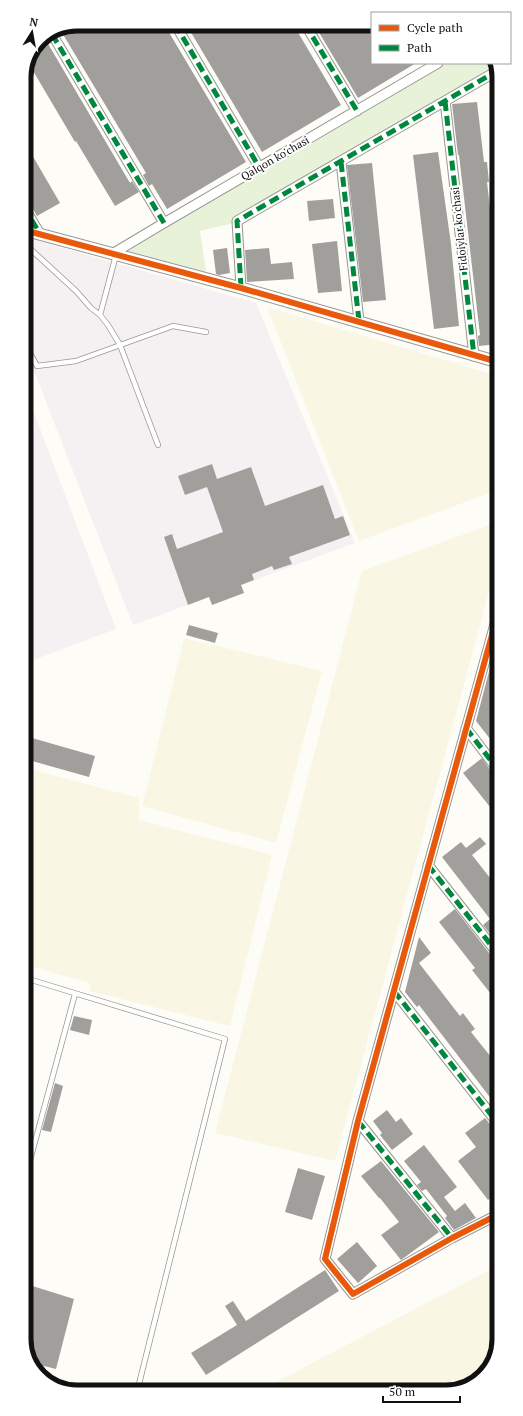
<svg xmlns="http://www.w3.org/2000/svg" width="523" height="1416" font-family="'PT Serif',serif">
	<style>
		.industrial { fill: #f5f0f2 }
		.farmland { fill: #f9f6e4 }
		.green { fill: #e7f2d8 }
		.building { fill: #a19f9c }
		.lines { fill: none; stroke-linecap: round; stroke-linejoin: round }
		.service-casing { stroke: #979795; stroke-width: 6 }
		.minor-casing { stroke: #979795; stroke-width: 11 }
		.tertiary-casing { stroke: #979795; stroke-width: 13 }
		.service { stroke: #fffffe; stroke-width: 4.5 }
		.minor { stroke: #fffffe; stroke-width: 9 }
		.tertiary { stroke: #fffffe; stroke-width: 11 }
		.quiet { stroke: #00873e; stroke-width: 5; stroke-dasharray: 10 5; stroke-linecap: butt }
		.cycleway-casing { stroke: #fff; stroke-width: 8 }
		.cycleway { stroke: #e8590c; stroke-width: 6 }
		.labels { text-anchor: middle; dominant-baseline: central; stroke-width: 4; stroke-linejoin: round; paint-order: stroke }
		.street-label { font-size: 11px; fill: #111; stroke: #fff }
		.rim { fill: none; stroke: #111; stroke-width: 5 }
	</style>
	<rect width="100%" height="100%" fill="#fdfcf7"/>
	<path class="industrial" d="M24 237 256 303 355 543 133 625 36 376 24 356Z
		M25 389 116 629 25 663Z"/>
	<path class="farmland" d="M267 307 498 376V490L359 541Z
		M498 522V558L335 1161 215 1133 362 571Z
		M184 638 322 671 276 843 142 806Z
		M25 768 139 798V820L272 855 230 1026 90 991V983L25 965Z
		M499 1265V1339L488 1371 460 1390 259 1391Z"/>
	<path class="green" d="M447 63H497V66L233 220 234 223 200 231 206 272 128 251Z"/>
	<path class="building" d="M77 24H164L246 162 167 209 152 184 149 186 143 175 146 173 61 31Z
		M186 24H293L341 105 262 152Z
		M314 24H372V63H416L358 98Z
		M44 37 130 183 132 181 139 192 115 206 76 141 75 142 29 64 40 39Z
		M477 102 484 162H487L489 182H487L497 270 498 344 479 346 478 336 480 335 459 155H458L452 104Z
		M24 141 60 203 37 216 24 193Z
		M438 152 451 244 459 326 434 329 413 155Z
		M372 163 386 300 363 302 347 165Z
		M333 199 335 218 309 221 307 201Z
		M337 241 342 291 318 293 312 244Z
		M227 248 230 273 219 275 216 274 213 250Z
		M269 248 271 264 292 262 294 279 247 282 245 250Z
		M212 464 217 479 251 467 265 506 323 485 335 519 343 516 350 535 289 557 292 564 274 570 272 566 252 574 254 580 241 585 244 593 212 605 209 597 188 605 164 537 172 534 177 549 223 532 207 487 185 495 178 476Z
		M189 625 218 633 215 643 186 635Z
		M491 664 498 670V690L495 704 498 707V749L476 721Z
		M25 736 95 756 89 777 25 759Z
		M482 758 493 774 498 776V817L463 773Z
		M480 837 486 844 472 855 498 888V937L495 940 483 925 490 919 442 857 461 842 466 848Z
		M455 909 493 958 498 962V1003L472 970 475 968 439 922Z
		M419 937 431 953 419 963 460 1016 463 1013 475 1029 471 1032 499 1067V1109L419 1005 417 1007 405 992Z
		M74 1016 92 1020 89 1035 70 1030Z
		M55 1083 63 1086 51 1132 42 1130Z
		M387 1110 396 1122 401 1118 413 1134 392 1150 380 1135 382 1133 373 1121Z
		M485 1118 499 1135V1178L491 1184 497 1193 488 1200 458 1161 476 1147 465 1133Z
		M424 1145 457 1187 444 1197 455 1211 465 1203 476 1218 454 1230 445 1218 447 1216 426 1189 422 1191 417 1185 421 1182 404 1161Z
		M381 1161 439 1232 401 1260 381 1235 399 1222 380 1198H379L361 1176Z
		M298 1168 325 1176 312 1220 285 1212Z
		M357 1242 377 1266 358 1283 337 1259Z
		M325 1270 339 1291 206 1375 191 1353 237 1325 225 1306 233 1301 246 1321Z
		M26 1284 74 1299 56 1369 32 1363 26 1353Z"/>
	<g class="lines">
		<defs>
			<path id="service" d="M24 242 26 245 76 291 91 308 100 315 108 325 120 345 158 445
				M100 315 116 255
				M24 342 37 366 76 361 173 326 206 332
				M25 367 27 372
				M25 978 225 1039 137 1392
				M26 1175 75 994"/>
			<path id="minor" d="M175 24 259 167
				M305 24 357 111
				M52 34 164 223
				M445 101 474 356
				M341 162 359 321
				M24 207 40 234
				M112 254 164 223 438 63
				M241 288 237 221 497 71
				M498 613 358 1121 325 1259 353 1294 452 1238 499 1214
				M466 728 498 770
				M428 865 498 954
				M394 991 499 1125
				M358 1121 452 1238"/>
			<path id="tertiary" d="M24 230 241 288 498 362"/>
		</defs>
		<use href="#service" class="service-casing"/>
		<use href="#minor" class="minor-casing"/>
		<use href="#tertiary" class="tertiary-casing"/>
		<use href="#service" class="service"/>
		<use href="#minor" class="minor"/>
		<use href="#tertiary" class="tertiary"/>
		<path class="quiet" d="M175 24 259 167
			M305 24 357 111
			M52 34 164 223
			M445 101 474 356
			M341 162 359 321
			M24 207 40 234
			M241 288 237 221 497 71
			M466 728 498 770
			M428 865 498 954
			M394 991 499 1125
			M358 1121 452 1238"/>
		<defs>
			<path id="cycleway" d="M24 230 241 288 498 362
				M498 613 358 1121 325 1259 353 1294 452 1238 499 1214"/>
		</defs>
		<use href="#cycleway" class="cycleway-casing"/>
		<use href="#cycleway" class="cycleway"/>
	</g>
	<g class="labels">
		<g class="street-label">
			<text transform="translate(275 158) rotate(-30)">Qalqon ko'chasi</text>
			<text transform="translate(459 229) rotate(-96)">Fidoiylar ko'chasi</text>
		</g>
	</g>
	<path d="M0 0H523V1416H0ZM77 31H446A46 46 0 0 1 492 77V1339A46 46 0 0 1 446 1385H77A46 46 0 0 1 31 1339V77A46 46 0 0 1 77 31Z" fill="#fff" fill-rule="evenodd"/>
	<path class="rim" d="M77 31H446A46 46 0 0 1 492 77V1339A46 46 0 0 1 446 1385H77A46 46 0 0 1 31 1339V77A46 46 0 0 1 77 31Z"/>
	<rect x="371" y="12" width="140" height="52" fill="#ffffff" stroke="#a0a0a0"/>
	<rect x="379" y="25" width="20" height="6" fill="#e8590c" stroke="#a0a0a0"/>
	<text x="407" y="32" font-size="12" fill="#111111">Cycle path</text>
	<rect x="379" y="45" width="20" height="6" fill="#00873e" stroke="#a0a0a0"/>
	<text x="407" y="52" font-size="12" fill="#111111">Path</text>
	<g transform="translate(32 32) rotate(11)" stroke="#ffffff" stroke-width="3" paint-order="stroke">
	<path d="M0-3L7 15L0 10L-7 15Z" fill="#111111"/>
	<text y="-6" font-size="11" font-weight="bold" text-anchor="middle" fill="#111111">N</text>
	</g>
	<path d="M383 1396v6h77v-6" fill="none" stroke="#111111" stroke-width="2"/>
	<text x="389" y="1396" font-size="12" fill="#111111" stroke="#ffffff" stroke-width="3" paint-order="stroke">50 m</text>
</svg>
